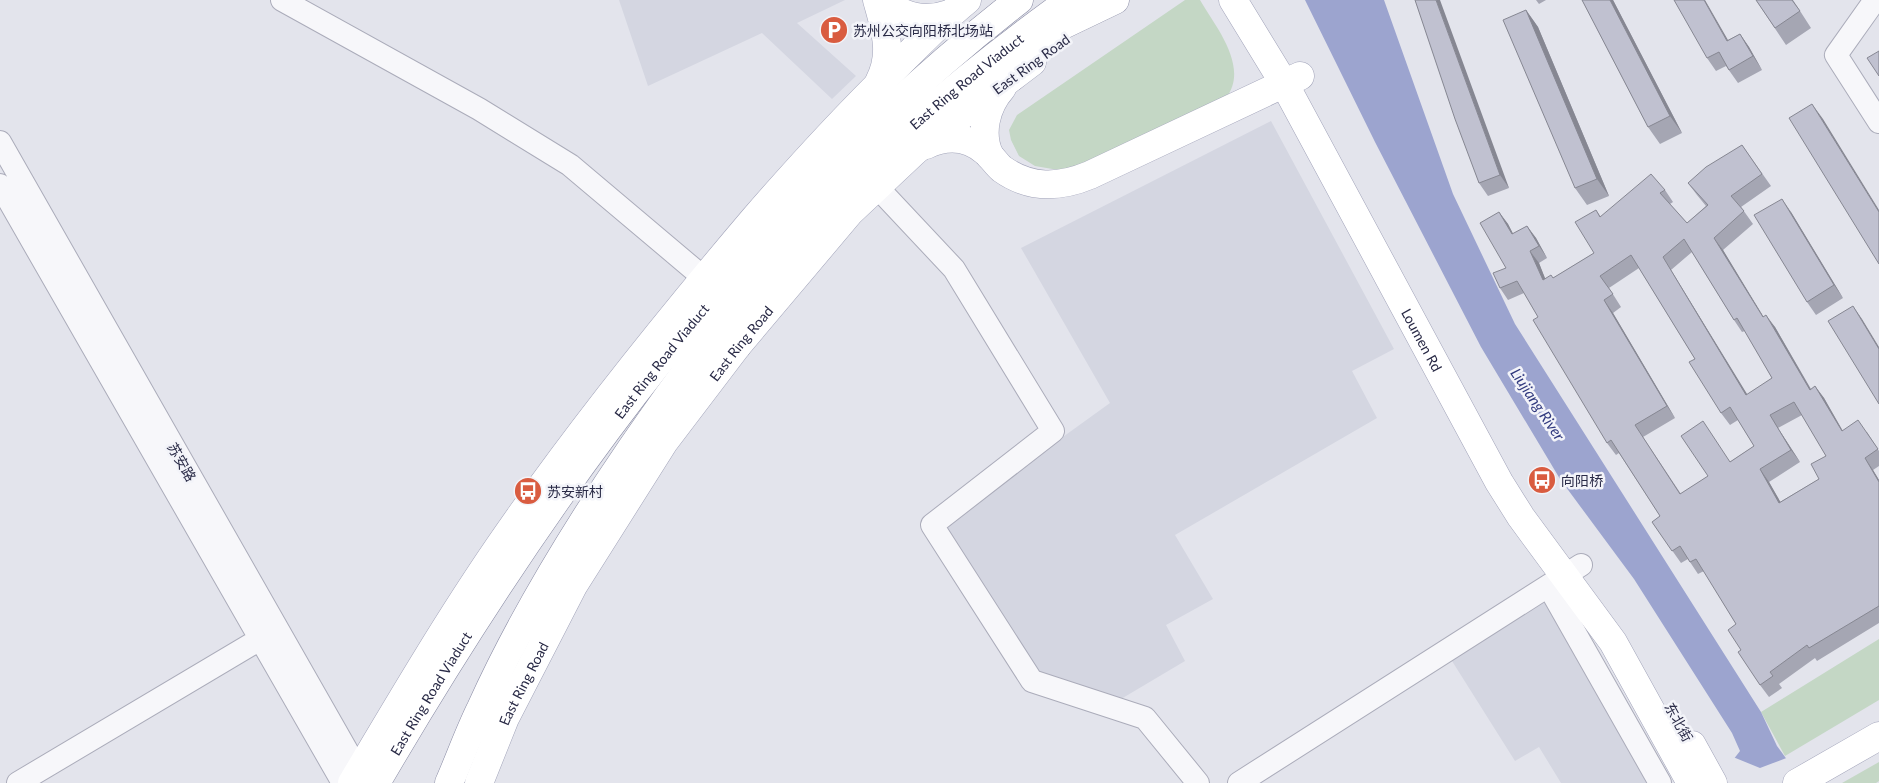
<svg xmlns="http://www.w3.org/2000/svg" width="1879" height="783" font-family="Lato,'Noto Sans SC',sans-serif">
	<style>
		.built { fill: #d4d6e1 }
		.green { fill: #c4d7c5 }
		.water { fill: #9ca4cf }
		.pier { fill: #e3e4ec }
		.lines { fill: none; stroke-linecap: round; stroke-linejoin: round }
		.minor-casing { stroke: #abacba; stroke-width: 24 }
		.major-casing { stroke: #a1a3b9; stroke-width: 29 }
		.highway-casing { stroke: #898ba4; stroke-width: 29 }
		.minor { stroke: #f7f7fa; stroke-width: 22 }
		.major { stroke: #fff; stroke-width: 28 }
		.highway { stroke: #fff; stroke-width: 28 }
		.wall { fill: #a5a6b3; fill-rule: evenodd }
		.shaded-wall { fill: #868792 }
		.building { fill: #c0c1d0; stroke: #868792; fill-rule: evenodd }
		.labels { text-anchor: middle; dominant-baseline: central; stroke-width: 5; stroke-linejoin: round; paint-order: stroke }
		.poi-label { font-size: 14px; fill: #292a46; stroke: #f3f4f9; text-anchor: start }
		.street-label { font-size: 14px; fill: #292a46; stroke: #f3f4f9 }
		.water-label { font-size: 15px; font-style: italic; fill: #30397e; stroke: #f3f4f9 }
	</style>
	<rect width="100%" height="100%" fill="#e3e4ec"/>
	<path class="built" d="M619 0H845L797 23 856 76 832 99 762 33 648 86Z
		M1271 121 1394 349 1352 371 1377 418 1175 535 1213 599 1166 625 1185 661 1121 699 1034 673 941 525 1110 403 1021 248Z
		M1537 582 1652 783H1561L1539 747 1515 761 1440 642Z"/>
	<path class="green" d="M1185 0H1200C1215 26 1250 67 1226 98L1092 162 1064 171 1035 166 1019 156 1011 140 1009 130 1017 115Z
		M1879 639V700L1785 756 1761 712Z
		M1879 762V781L1876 783H1842Z"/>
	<path class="water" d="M1305 0H1384L1453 194 1515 324 1761 712 1777 746 1804 783 1733 760 1740 751 1732 733 1634 579 1560 479 1481 347 1375 142Z"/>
	<path class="pier" d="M1733 757 1760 768 1789 757 1805 783H1743L1731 761Z"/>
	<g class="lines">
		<defs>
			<path id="minor" d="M282 0 479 109 570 165 704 278
				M1875 0 1836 55 1879 122
				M0 142 359 772 363 783
				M0 185 343 783
				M877 187 954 269 1053 431 932 525 1032 681 1145 718 1198 783
				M1549 587 1660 783
				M18 783 272 632
				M1239 783 1581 565"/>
			<g id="major">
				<path d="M877 0C885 29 894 54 879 82"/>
				<path d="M885 0C902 18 926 22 949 14"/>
				<path id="s1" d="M1233 0 1285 85 1499 482 1521 517 1613 642 1691 783"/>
				<path d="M926 145C947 135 968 136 986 152 992 157 996 164 1002 169 1030 189 1059 188 1090 175L1300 76"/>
				<path d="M990 156C979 134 986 106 1002 88"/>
				<path d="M1692 745 1713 783"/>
				<path d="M352 783C399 704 446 624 498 548 576 434 664 325 754 219 799 167 845 117 894 69 918 45 941 21 967 0"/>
				<path id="s2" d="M479 783 505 718 573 586 664 442 737 346 850 212 916 150 1032 62"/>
				<path d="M1797 783 1879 736"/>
			</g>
			<g id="highway">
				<path d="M1044 34 1115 0"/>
				<path d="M1012 77 1058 23"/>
				<path d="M691 370 737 346 748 295"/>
				<path id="s3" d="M376 783C547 490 749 210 1019 0"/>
				<path id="s4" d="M449 783C460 758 469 732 481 708 522 617 575 531 631 449 685 370 742 294 808 225 887 142 977 67 1070 0"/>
			</g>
		</defs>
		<use href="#minor" class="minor-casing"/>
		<use href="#major" class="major-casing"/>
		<use href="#highway" class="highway-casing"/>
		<use href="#minor" class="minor"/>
		<use href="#major" class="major"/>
		<use href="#highway" class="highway"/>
	</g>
	<path class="wall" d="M1415 0 1509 188 1488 196 1479 183Z
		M1536 0H1546L1539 4Z
		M1582 0H1613L1682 133 1660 144 1648 127Z
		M1756 0H1793L1811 28 1786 45Z
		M1526 10 1538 27 1609 196 1587 205 1575 188Z
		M1740 34 1749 47 1762 70 1738 83 1726 66 1716 71 1707 58 1728 40Z
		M1742 145 1771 186 1741 207 1753 224 1723 250 1763 317 1775 327 1811 389 1815 386 1824 398 1843 431 1867 432 1879 451V466L1873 470 1879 480V623L1817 661 1815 658 1779 684 1782 688 1769 697 1760 685 1741 650 1736 624 1704 571 1698 574 1688 559 1681 563 1652 522 1660 516 1619 453 1616 455 1607 443 1538 317 1524 293 1508 300 1500 288 1506 268 1499 212 1508 224 1513 234 1527 226 1536 238 1547 258 1539 263 1545 279 1553 278 1594 253 1596 210 1601 217 1665 190 1673 202 1670 204 1687 223 1706 206 1697 195 1688 183ZM1692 252 1734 320 1742 332 1745 331 1772 378 1747 395 1671 270ZM1639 268 1695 359 1721 413 1730 425 1738 420 1754 446 1681 494 1643 437 1675 418 1613 313 1621 307 1609 288ZM1802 415 1826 456 1819 479 1780 502 1769 482 1800 462 1778 428Z
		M1791 212 1843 298 1816 315 1807 302Z"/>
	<path class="shaded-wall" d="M1436 0H1440L1509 188 1500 175Z
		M1610 0H1613L1682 133 1670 116Z
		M1704 0H1705L1736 54 1727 41Z
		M1526 10 1538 27 1609 196 1597 179Z
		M1740 34 1749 47 1762 70 1753 56Z
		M1812 104 1823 119 1879 210V212Z
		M1782 199 1791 212 1843 298 1834 285Z
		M1499 212 1508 224 1520 247 1512 234Z
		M1527 226 1536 238 1547 258 1539 246Z
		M1714 238 1723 250 1771 329 1763 317Z
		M1530 251 1539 263 1551 293 1543 280Z
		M1663 257 1671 270 1755 407 1746 395Z
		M1604 300 1613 313 1675 418 1667 406Z
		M1853 306 1862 319 1879 347V349Z
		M1766 315 1775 327 1818 402 1810 390Z
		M1815 386 1824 398 1850 444 1842 431Z
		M1770 415 1778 428 1800 462 1791 450Z
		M1865 458 1873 470 1879 480V482Z
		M1760 469 1769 482 1788 515 1779 503Z"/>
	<path class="building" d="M1415 0H1436L1500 175 1479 183 1455 119Z
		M1582 0H1610L1670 116 1648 127Z
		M1674 0H1704L1727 41 1740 34 1753 56 1729 70 1719 52 1707 58Z
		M1756 0H1792L1800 11 1775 28Z
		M1526 10 1597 179 1575 188 1503 20Z
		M1879 51V76L1867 58Z
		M1812 104 1879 212V264L1789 118Z
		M1742 145 1762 174 1731 196 1744 211 1714 238 1763 317 1766 315 1810 390 1815 386 1842 431 1858 420 1878 449 1865 458 1879 482V606L1809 648 1807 645 1770 672 1773 676 1760 685 1738 652 1741 650 1728 630 1736 624 1696 559 1690 562 1680 546 1672 551 1652 522 1660 516 1611 440 1607 443 1533 320 1538 317 1517 281 1500 288 1493 273 1506 268 1480 223 1499 212 1512 234 1527 226 1539 246 1530 251 1543 280 1551 275 1553 278 1594 253 1575 222 1596 210 1600 217 1651 174 1665 190 1660 193 1687 223 1708 205 1688 183 1706 167ZM1684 239 1734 320 1737 318 1772 378 1746 395 1663 257ZM1631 255 1695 359 1689 362 1721 413 1730 407 1754 446 1730 462 1703 421 1681 436 1708 476 1680 494 1635 425 1667 406 1604 300 1613 294 1600 276ZM1794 402 1826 456 1811 464 1819 479 1779 503 1760 469 1791 450 1770 415Z
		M1782 199 1834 285 1807 302 1754 215Z
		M1853 306 1879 349V404L1828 321Z"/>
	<defs>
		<symbol id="parking-disc" viewBox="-11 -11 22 22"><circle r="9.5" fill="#d95c40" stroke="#f3f4f9"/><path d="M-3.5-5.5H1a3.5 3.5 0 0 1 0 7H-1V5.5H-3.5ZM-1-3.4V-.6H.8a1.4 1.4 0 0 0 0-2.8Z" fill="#fff"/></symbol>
		<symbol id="bus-disc" viewBox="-11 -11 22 22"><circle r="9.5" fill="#d95c40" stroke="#f3f4f9"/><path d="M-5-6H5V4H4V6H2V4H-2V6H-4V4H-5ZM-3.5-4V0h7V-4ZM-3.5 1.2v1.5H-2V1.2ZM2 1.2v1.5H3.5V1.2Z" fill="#fff"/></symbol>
	</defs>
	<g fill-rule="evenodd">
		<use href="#parking-disc" x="818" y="14" width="32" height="32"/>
		<use href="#bus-disc" x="1526" y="464" width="32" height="32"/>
		<use href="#bus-disc" x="512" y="475" width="32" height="32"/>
	</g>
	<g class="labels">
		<g class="poi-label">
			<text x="853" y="30">苏州公交向阳桥北场站</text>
			<text x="1561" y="480">向阳桥</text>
			<text x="547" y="491">苏安新村</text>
		</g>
		<g class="street-label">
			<text transform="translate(1031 64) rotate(-36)">East Ring Road</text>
			<text stroke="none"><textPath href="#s4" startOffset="881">East Ring Road Viaduct</textPath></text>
			<text stroke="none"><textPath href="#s1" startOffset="389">Loumen Rd</textPath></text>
			<text stroke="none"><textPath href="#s2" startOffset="514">East Ring Road</textPath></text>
			<text stroke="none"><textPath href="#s3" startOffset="510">East Ring Road Viaduct</textPath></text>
			<text transform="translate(182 462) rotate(60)">苏安路</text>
			<text stroke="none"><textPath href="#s2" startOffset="109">East Ring Road</textPath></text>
			<text stroke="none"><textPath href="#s3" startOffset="105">East Ring Road Viaduct</textPath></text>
			<text transform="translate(1679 722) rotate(61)">东北街</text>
		</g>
		<g class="water-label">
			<text transform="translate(1538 404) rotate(56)">Liujiang River</text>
		</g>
	</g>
</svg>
